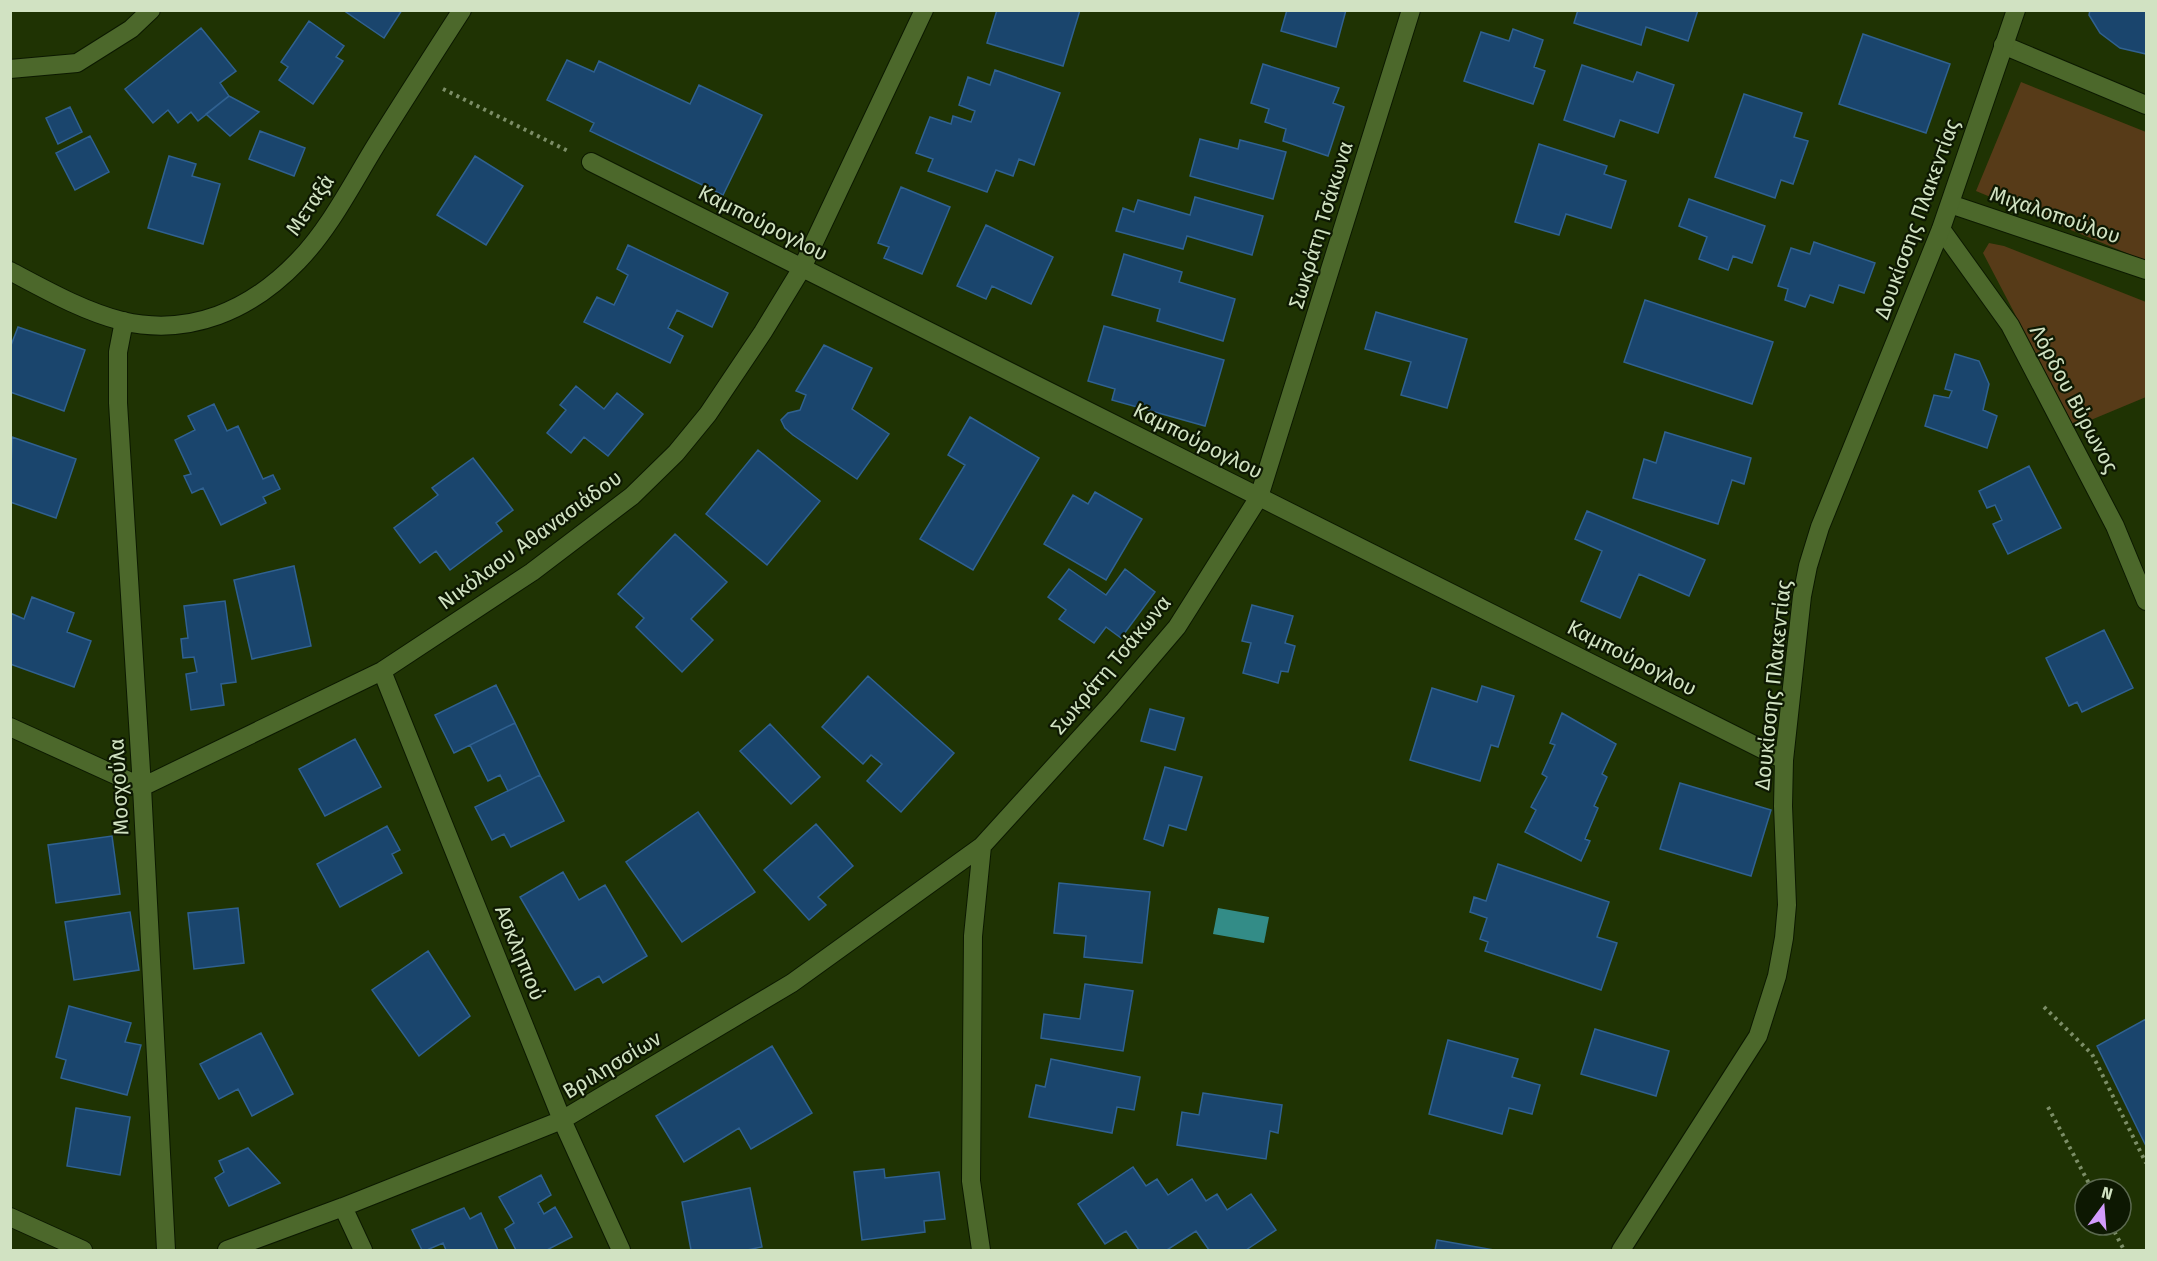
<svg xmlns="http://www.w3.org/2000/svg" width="2157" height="1261" font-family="'Fira Sans',sans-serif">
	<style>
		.green { fill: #573b18 }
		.water { fill: #338c87 }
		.building { fill: #1a456d; stroke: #306190; stroke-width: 1.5 }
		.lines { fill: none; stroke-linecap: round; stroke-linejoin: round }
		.street-casing { stroke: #0c1900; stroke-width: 20 }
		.secondary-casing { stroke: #0c1900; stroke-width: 20 }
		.path { stroke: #7c8e67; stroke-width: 4; stroke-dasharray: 3 4.5; stroke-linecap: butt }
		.street { stroke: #4c682b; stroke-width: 18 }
		.secondary { stroke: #4c682b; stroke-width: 18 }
		.labels { text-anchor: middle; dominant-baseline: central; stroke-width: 4.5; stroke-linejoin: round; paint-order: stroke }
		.street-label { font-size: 21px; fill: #d1e2c2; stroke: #0d1802 }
	</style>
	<rect width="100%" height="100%" fill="#1f3303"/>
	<path class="green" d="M2021 82 2146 132V261L1976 191Z
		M1989 243 2004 246 2146 302V397L2074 427 1983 253Z"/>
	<path class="water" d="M1218 908 1269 917 1264 943 1213 934Z"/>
	<path class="building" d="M343 10H402L384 38Z
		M997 10H1080L1063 66 987 43Z
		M1287 10H1346L1336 47 1281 31Z
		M1578 10H1698L1688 41 1646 27 1641 45 1574 23Z
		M2090 10H2146V54L2120 48 2100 33 2089 15Z
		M309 21 344 46 336 57 343 61 313 104 279 80 288 67 281 62Z
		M201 28 236 71 220 83 229 96 198 121 191 112 178 123 168 110 153 123 125 89Z
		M1513 29 1543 40 1534 67 1545 71 1533 104 1464 81 1481 32 1509 41Z
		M1863 34 1950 64 1926 133 1839 104Z
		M567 60 594 72 599 61 690 104 699 85 762 115 723 195 590 131 594 123 547 100Z
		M1263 64 1339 88 1333 103 1344 107 1328 156 1283 141 1286 129 1265 122 1269 109 1251 103Z
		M1582 65 1633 82 1637 72 1674 85 1658 133 1620 120 1614 137 1564 120Z
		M995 70 1060 93 1034 165 1019 159 1013 176 996 170 987 192 928 171 933 159 916 153 930 117 951 124 953 116 971 122 975 111 959 105 968 77 990 85Z
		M1744 94 1802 113 1794 137 1808 141 1793 184 1781 180 1775 198 1715 177Z
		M229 96 259 112 230 136 206 114Z
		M70 107 82 132 58 144 46 118Z
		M260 131 305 148 294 176 249 159Z
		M90 136 109 172 75 190 56 153Z
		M1200 139 1238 149 1240 140 1286 152 1273 199 1190 176Z
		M1539 144 1607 166 1604 174 1626 181 1611 228 1566 214 1559 235 1515 222Z
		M169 156 196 164 192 176 220 184 203 244 148 228Z
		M475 156 523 186 486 245 437 215Z
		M901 187 950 207 922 274 884 258 889 247 878 243Z
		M1195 197 1263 216 1252 255 1187 236 1183 249 1116 231 1123 208 1134 212 1138 200 1190 215Z
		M1689 199 1765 226 1752 263 1733 256 1728 270 1699 259 1707 237 1679 226Z
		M986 225 1053 257 1031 304 992 286 986 299 957 286Z
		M1814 242 1875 263 1864 293 1839 285 1833 303 1810 295 1805 307 1785 300 1788 289 1778 286 1791 248 1810 254Z
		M628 245 728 293 712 327 677 310 668 328 683 336 670 363 584 322 597 297 614 305 628 275 617 269Z
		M1124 254 1182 272 1179 282 1235 299 1223 341 1157 321 1160 309 1112 295Z
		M1645 300 1773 342 1752 404 1624 362Z
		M1376 312 1467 339 1447 408 1401 395 1411 362 1365 349Z
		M1104 326 1224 360 1205 426 1112 400 1115 389 1088 381Z
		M18 327 85 350 64 411 10 392V348Z
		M824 345 872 368 852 409 889 434 857 479 793 435 785 428 781 420 788 413 800 410 806 395 796 391Z
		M1955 354 1979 361 1989 384 1983 410 1997 416 1987 448 1925 426 1934 395 1949 398 1952 391 1945 389Z
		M576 386 604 409 617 393 643 414 608 456 584 437 571 453 547 433 566 410 560 405Z
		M214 404 227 431 238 426 263 479 273 475 280 489 263 497 266 503 221 525 203 488 192 493 184 476 191 474 175 440 195 430 188 416Z
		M970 417 1039 458 973 570 920 539 965 465 948 455Z
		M1665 432 1751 458 1744 484 1732 480 1718 524 1633 498 1644 459 1656 463Z
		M12 437 76 459 56 518 10 502Z
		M758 450 820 501 767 565 706 514Z
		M473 458 513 510 496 523 502 531 450 570 436 551 420 563 394 528 438 495 432 488Z
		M2029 466 2061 528 2008 554 1993 524 2002 520 1995 505 1987 508 1979 491Z
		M1095 492 1142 519 1106 580 1044 544 1073 495 1088 504Z
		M1587 511 1705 560 1689 596 1639 574 1620 618 1581 601 1602 551 1575 539Z
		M675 534 727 582 691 619 713 640 682 672 636 627 644 618 618 594Z
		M294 566 311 646 252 659 234 580Z
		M1069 569 1106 595 1125 569 1155 592 1121 638 1106 627 1094 643 1059 619 1066 610 1048 597Z
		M32 597 74 613 67 632 91 641 74 687 10 664V613L24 619Z
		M225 601 236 682 221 684 224 705 191 710 186 674 197 672 194 657 183 658 181 639 188 638 184 606Z
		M1252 605 1293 616 1285 643 1295 646 1288 672 1281 671 1278 683 1243 673 1251 643 1242 641Z
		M2104 630 2133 688 2082 712 2077 702 2069 706 2046 658Z
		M868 676 954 753 901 812 867 781 882 764 871 755 863 764 822 727Z
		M496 685 515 723 454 753 435 715Z
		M1482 686 1514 696 1498 747 1491 745 1480 781 1410 760 1432 688 1477 702Z
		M1150 709 1184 718 1175 750 1141 741Z
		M1562 713 1616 744 1602 774 1607 777 1594 806 1598 808 1585 839 1590 841 1581 861 1525 832 1536 810 1531 807 1547 777 1542 774 1555 745 1550 743Z
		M515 723 540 775 508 791 500 775 488 781 470 745Z
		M770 724 820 777 791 804 740 751Z
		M355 739 381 787 325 816 299 769Z
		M1165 767 1202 777 1186 830 1169 825 1163 846 1144 839Z
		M540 775 564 821 511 847 504 834 492 840 475 807Z
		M1680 783 1771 810 1751 876 1660 849Z
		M698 812 755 892 682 942 626 862Z
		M816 824 853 866 818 897 826 905 809 920 764 870Z
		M387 826 400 850 392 854 402 873 340 907 317 864Z
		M112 836 120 894 56 903 48 845Z
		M1498 864 1609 902 1597 937 1617 943 1601 990 1485 951 1488 942 1480 939 1487 918 1470 912 1474 897 1486 901Z
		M563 872 579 900 605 885 647 956 603 983 599 976 575 990 520 897Z
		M1059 883 1150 892 1142 963 1084 957 1086 936 1054 933Z
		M238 908 244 963 194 969 188 913Z
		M130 912 139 970 74 980 65 922Z
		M428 951 470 1016 419 1056 372 990Z
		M1085 984 1133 991 1123 1051 1041 1038 1044 1014 1080 1019Z
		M69 1006 131 1023 125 1042 141 1045 127 1095 61 1078 66 1060 56 1057Z
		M2146 1019V1146L2097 1046Z
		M1595 1029 1669 1051 1656 1096 1581 1074Z
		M261 1033 293 1094 252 1116 238 1089 219 1099 200 1064Z
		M1448 1040 1518 1059 1512 1077 1540 1085 1532 1114 1509 1108 1502 1134 1429 1114Z
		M772 1046 812 1113 751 1149 739 1128 684 1162 656 1116Z
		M1051 1059 1140 1077 1134 1110 1117 1107 1112 1133 1029 1117 1036 1085 1045 1087Z
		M1203 1093 1282 1105 1278 1133 1270 1131 1266 1159 1177 1145 1182 1112 1199 1115Z
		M76 1108 130 1117 120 1175 67 1166Z
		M248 1148 280 1183 229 1206 215 1178 224 1172 219 1161Z
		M1133 1167 1146 1186 1157 1179 1168 1195 1192 1179 1206 1201 1217 1194 1227 1210 1251 1194 1276 1230 1246 1250H1209L1196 1231 1167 1250H1139L1126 1231 1105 1244 1078 1204Z
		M884 1169 885 1178 939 1172 945 1219 924 1221 925 1232 862 1240 854 1172Z
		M541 1175 551 1195 538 1203 544 1214 555 1207 572 1237 547 1250H516L505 1229 514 1223 499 1197Z
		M750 1188 762 1247 747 1250H691L682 1202Z
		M464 1208 470 1219 481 1213 498 1250H446L443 1243 427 1250H422L412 1230Z
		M1437 1240 1494 1250H1435Z"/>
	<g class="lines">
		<defs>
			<path id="street" d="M2003 45 2146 105
				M10 69 77 63 131 29 151 10
				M591 162 1784 760
				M1950 204 2146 270
				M1941 229 2010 325 2115 526 2146 601
				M10 271C46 290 83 311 122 321 190 337 251 310 298 261 330 228 352 184 376 145 404 100 433 55 462 10
				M124 321 118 352V403L142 787 166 1250
				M382 671 562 1120 621 1250
				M10 727 142 787 382 671 532 572 632 496 676 453 708 414 763 332 802 268 924 10
				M343 1207 363 1250
				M10 1217 83 1250
				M227 1250 343 1207 562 1120 792 983 982 846
				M981 1250 971 1181 973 936 982 846 1113 702 1177 627 1259 497 1411 10"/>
			<path id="secondary" d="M1621 1250 1758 1036 1777 976 1784 938 1787 905 1783 806 1784 760 1802 596 1808 566 1820 527 1941 229 2016 10"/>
		</defs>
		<use href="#street" class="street-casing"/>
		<use href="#secondary" class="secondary-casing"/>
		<path class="path" d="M443 89 568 151
			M2044 1007 2092 1054 2146 1163
			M2048 1107 2092 1189
			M2111 1225 2124 1250"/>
		<use href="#street" class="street"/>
		<use href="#secondary" class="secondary"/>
	</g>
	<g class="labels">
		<g class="street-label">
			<text transform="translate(310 205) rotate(-56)">Μεταξά</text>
			<text transform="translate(2055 215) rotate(19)">Μιχαλοπούλου</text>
			<text transform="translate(1917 219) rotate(-70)">Δουκίσσης Πλακεντίας</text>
			<text transform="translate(763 223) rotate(27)">Καμπούρογλου</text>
			<text transform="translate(1321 225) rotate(-73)">Σωκράτη Τσάκωνα</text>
			<text transform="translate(2074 399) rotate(62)">Λόρδου Βύρωνος</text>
			<text transform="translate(1198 441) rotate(27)">Καμπούρογλου</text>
			<text transform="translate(530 540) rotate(-36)">Νικόλαου Αθανασιάδου</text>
			<text transform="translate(1632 658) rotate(27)">Καμπούρογλου</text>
			<text transform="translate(1111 665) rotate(-50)">Σωκράτη Τσάκωνα</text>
			<text transform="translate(1773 685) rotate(-84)">Δουκίσσης Πλακεντίας</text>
			<text transform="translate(119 787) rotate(-93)">Μοσχούλα</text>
			<text transform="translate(520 953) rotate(68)">Ασκληπιού</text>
			<text transform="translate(612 1065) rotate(-31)">Βριλησσίων</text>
		</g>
	</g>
	<rect width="2157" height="1261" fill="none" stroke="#d1e2c2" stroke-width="24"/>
	<g transform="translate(2103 1207) rotate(16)"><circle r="28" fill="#0d1802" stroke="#5b694f" stroke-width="1.5"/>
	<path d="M0-4.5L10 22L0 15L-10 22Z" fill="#d39cfc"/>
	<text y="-9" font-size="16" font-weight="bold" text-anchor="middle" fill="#d1e2c2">N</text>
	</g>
</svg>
